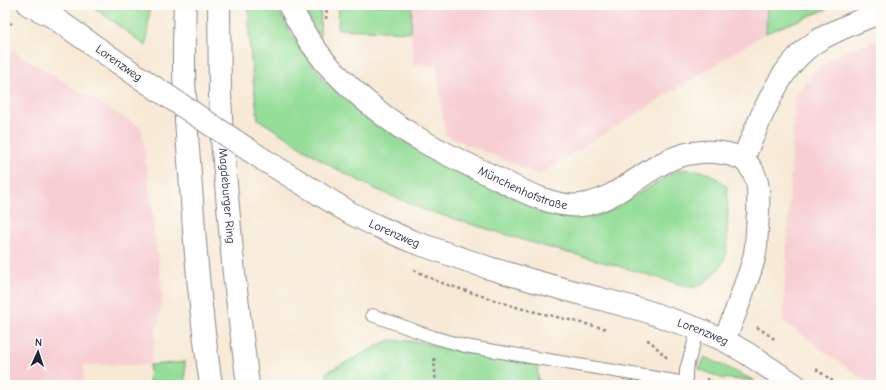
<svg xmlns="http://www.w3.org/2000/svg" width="886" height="390" font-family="'Comic Neue',sans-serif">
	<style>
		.built { fill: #f7cfd3 }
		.green { fill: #95de99; stroke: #5c806a }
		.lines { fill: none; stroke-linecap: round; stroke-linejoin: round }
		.service-casing { stroke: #8c8688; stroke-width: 14 }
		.minor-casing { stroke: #8c8688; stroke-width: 24 }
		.trunk-casing { stroke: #8c8688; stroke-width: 24 }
		.path { stroke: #8c8688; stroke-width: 2.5; stroke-dasharray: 3 3; stroke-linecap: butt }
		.service { stroke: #fff; stroke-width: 12 }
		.minor { stroke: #fff; stroke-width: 22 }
		.trunk { stroke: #fff; stroke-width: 22 }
		.minor-bridge-casing { stroke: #8c8688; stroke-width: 24; stroke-linecap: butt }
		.minor-bridge { stroke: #fff; stroke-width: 22 }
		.labels { text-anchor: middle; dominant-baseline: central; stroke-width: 4; stroke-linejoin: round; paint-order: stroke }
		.street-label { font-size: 12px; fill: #22223b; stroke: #fdfcf7 }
	</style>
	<rect width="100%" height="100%" fill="#fdfcf7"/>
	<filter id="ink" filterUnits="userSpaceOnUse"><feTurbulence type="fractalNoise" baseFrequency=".025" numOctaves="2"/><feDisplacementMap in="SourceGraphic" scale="8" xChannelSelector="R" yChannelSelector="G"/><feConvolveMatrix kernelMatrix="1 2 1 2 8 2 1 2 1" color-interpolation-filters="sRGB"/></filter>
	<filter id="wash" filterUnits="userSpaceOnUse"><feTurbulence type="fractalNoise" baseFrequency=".012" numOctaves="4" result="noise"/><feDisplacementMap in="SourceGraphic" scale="16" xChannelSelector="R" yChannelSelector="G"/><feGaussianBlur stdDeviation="0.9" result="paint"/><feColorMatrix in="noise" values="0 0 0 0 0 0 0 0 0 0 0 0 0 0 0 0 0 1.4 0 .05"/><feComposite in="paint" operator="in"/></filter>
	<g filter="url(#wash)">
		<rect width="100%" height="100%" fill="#f7e9d5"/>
		<path class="built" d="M412 5H767L766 33 567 157 541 175 445 135 437 66 413 64 411 32Z
			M881 38V385H871L783 321 795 95 805 83 815 72 830 60 846 51Z
			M5 47 142 128 163 298 150 365H84L83 385H5Z"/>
		<path class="green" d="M91 5H150L146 46Z
			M249 5H275C289 30 303 54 322 76 353 111 393 136 434 158 470 178 507 194 543 212 565 219 587 220 609 211 615 209 620 205 625 202 635 195 646 189 656 183 664 178 672 172 681 170 698 167 716 175 727 187 728 201 728 215 727 228 727 240 728 252 723 262 719 270 712 276 706 281 700 285 696 288 689 287L629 269 543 246 425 210 373 188 329 165 258 119C253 81 248 43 249 5Z
			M302 5H321L320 37Z
			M339 5H412L411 32 338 29Z
			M767 5H837L766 33Z
			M389 340 422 342 433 346 537 365 539 385H327V372Z
			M705 357 755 381 721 378 699 369Z
			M185 362V385H149L150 365Z"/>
	</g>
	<g filter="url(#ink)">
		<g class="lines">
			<defs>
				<path id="service" d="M372 315 433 337 465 346 686 383
					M686 385V370L698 329"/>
				<g id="minor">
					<path d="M29 5 50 15 136 75"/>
					<path id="s1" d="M325 62C345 83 366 103 390 120 420 142 454 158 488 174 513 186 553 209 581 205 620 200 646 165 683 155 689 153 695 153 701 152 716 151 729 153 743 159"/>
					<path id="s2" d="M264 160 352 214 375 225 411 241 489 268 541 283 646 311 698 329 724 340 748 354 795 385"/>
					<path d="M724 340C732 322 739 304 745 285 749 275 753 264 755 253 757 240 757 226 758 213 759 192 760 174 743 159 749 145 755 131 761 117 775 87 788 60 817 41 837 29 859 21 881 12"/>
				</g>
				<g id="trunk">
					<path d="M185 5C184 25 184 45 184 66 184 111 189 156 192 201 196 263 202 324 211 385"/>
					<path id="s3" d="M219 5 220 94 222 139 234 274 248 385"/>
					<path d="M289 5 308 39 325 62"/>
				</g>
			</defs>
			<use href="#service" class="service-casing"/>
			<use href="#minor" class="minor-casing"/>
			<use href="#trunk" class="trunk-casing"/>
			<path class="path" d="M326 19 327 5
				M5 20 12 24
				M414 270 439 282 519 308 607 329
				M757 327 776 340
				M647 340 650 341 668 359
				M434 358 436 385
				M816 369 838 385
				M706 379 717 383 735 385"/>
			<use href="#service" class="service"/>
			<use href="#minor" class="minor"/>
			<use href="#trunk" class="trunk"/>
			<defs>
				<path id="minor-bridge" d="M136 75 264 160"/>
			</defs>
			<use href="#minor-bridge" class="minor-bridge-casing"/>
			<use href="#minor-bridge" class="minor-bridge"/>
		</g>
	</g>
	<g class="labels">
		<g class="street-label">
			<text transform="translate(119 63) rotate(35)">Lorenzweg</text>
			<text stroke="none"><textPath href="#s1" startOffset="237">Münchenhofstraße</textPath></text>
			<text stroke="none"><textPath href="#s3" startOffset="191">Magdeburger Ring</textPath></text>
			<text stroke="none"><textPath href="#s2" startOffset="150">Lorenzweg</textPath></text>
			<text stroke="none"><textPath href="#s2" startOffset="474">Lorenzweg</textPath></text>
		</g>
	</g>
	<rect width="886" height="390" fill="none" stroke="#fdfcf7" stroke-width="20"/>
	<g transform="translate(38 352) rotate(3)" stroke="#fdfcf7" stroke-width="3" paint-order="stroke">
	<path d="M0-3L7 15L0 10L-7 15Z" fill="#22223b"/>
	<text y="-6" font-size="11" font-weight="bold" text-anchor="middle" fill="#22223b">N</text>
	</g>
</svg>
